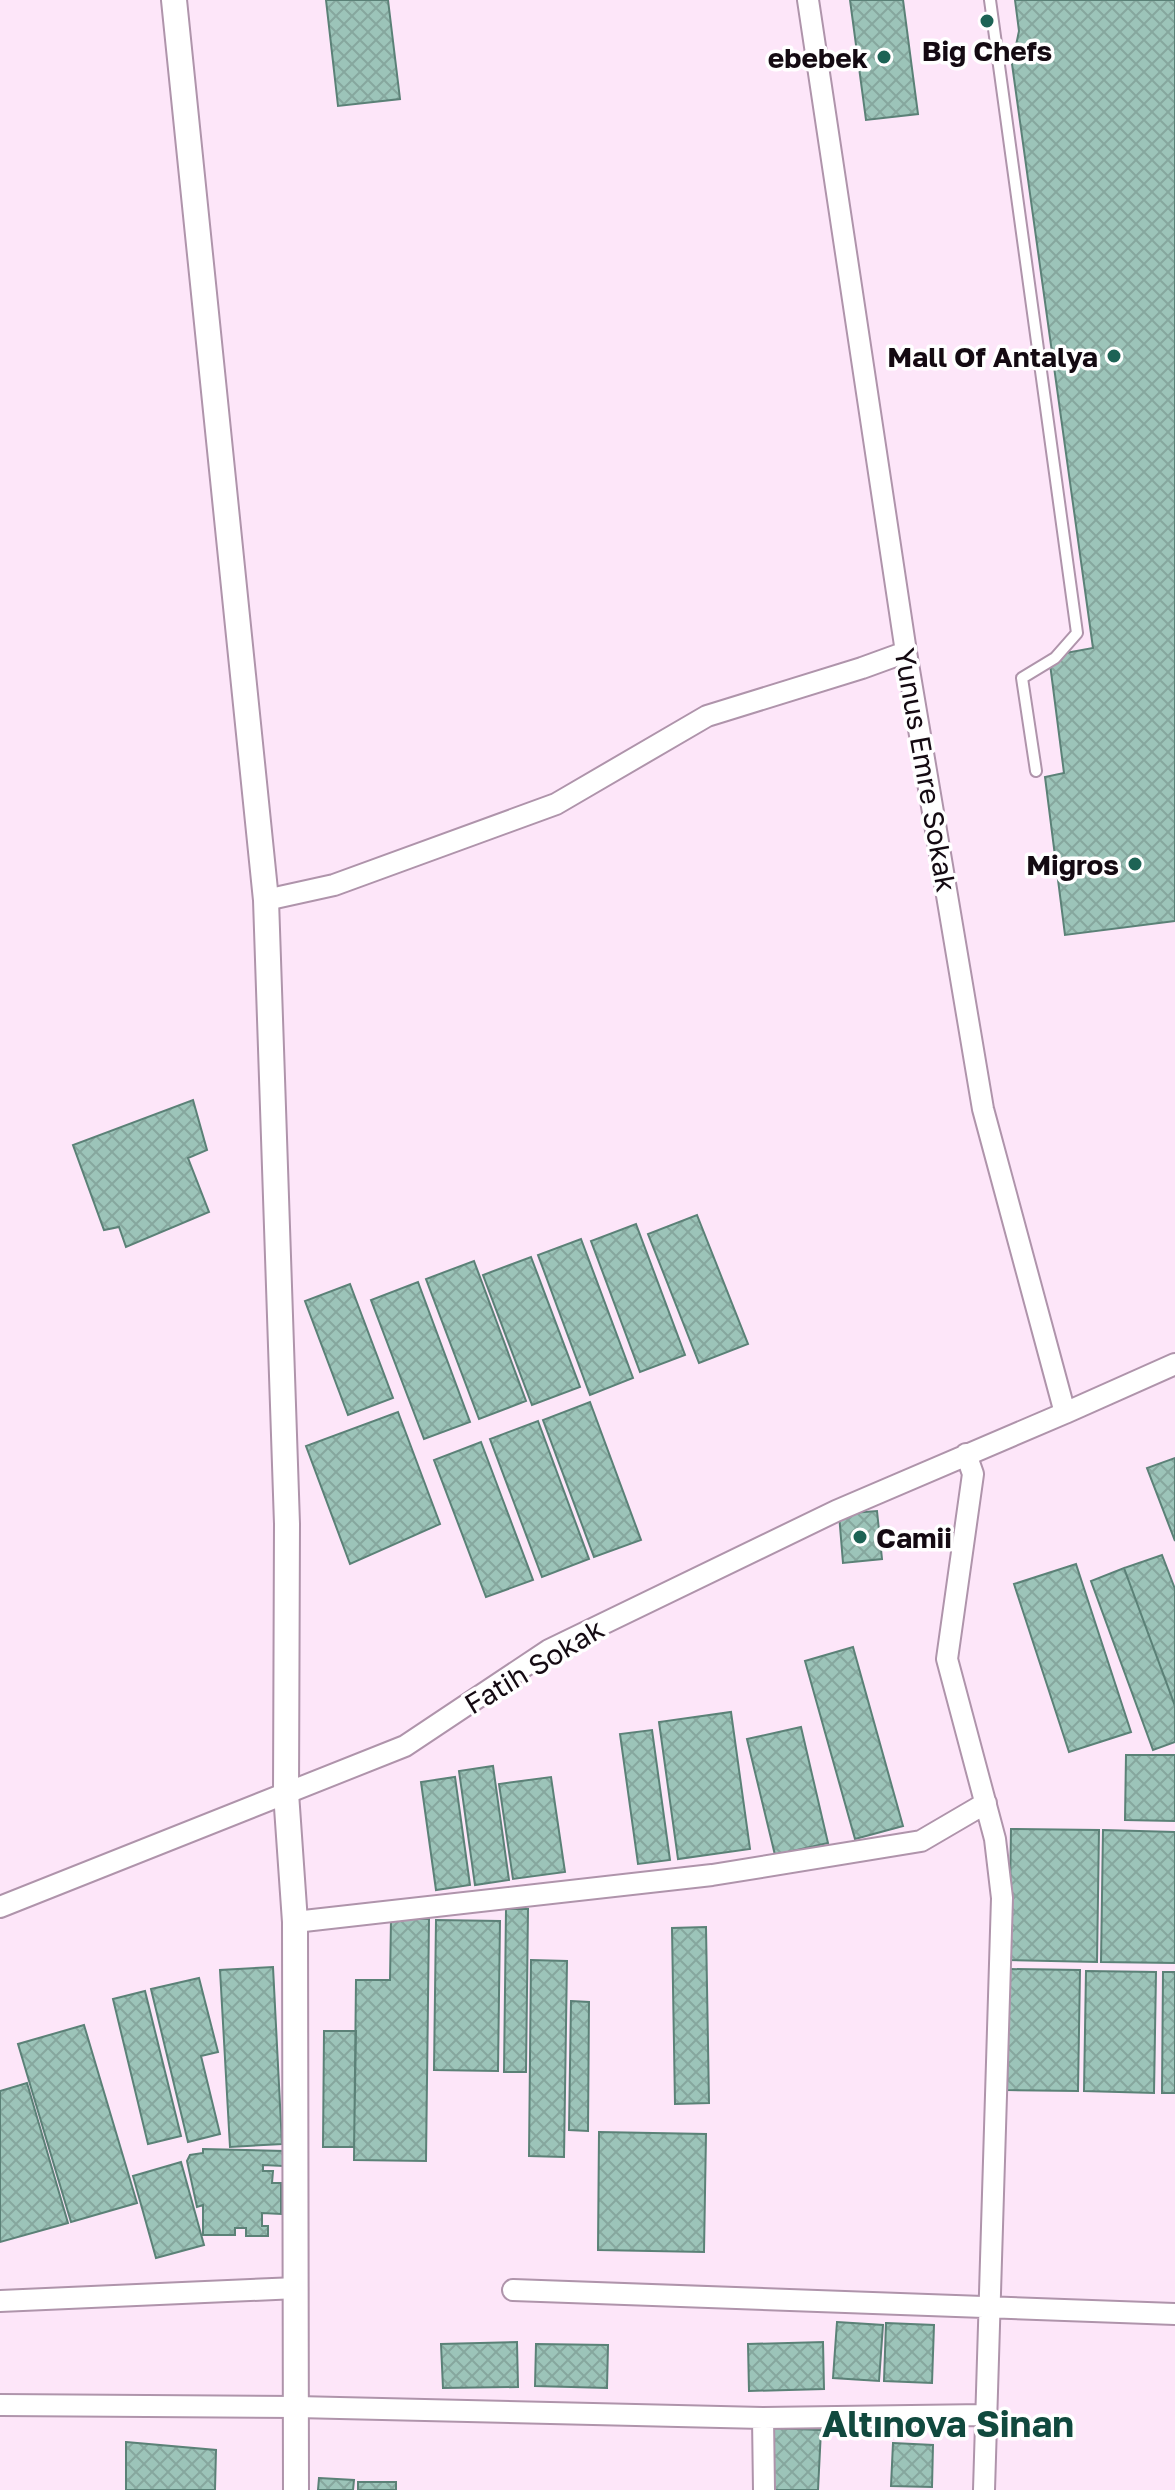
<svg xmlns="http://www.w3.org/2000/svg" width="1175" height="2490" font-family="'Golos Text',sans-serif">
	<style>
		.building { fill: url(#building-cross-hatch); stroke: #5b8177; stroke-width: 2 }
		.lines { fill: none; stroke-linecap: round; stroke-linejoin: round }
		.service-casing { stroke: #af94ab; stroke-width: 14 }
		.minor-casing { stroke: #af94ab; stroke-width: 24 }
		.tertiary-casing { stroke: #af94ab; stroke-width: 28 }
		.service { stroke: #fff; stroke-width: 10 }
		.minor { stroke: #fff; stroke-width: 20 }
		.tertiary { stroke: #fff; stroke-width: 24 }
		.poi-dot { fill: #1d6355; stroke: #fff; stroke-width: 3 }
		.labels { text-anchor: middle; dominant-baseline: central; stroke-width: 7; stroke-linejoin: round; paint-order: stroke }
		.poi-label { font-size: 28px; font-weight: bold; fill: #140a12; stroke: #fff; text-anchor: end }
		.street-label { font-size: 28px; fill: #140a12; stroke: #fff }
		.district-label { font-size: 36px; font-weight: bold; fill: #11493e; stroke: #fff }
	</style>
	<defs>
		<pattern id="building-cross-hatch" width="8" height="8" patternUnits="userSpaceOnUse" patternTransform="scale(2)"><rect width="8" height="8" fill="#9cc4b9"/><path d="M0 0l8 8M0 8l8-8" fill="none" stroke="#86a79e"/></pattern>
	</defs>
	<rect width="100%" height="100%" fill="#fde6f9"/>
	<path class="building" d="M326 0H388L400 99 338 106Z
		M850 0H903L918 114 866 120Z
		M1015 0H1175V921L1065 935 1045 777 1064 773 1049 656 1093 648 1012 64 1019 31Z
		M193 1100 207 1150 188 1158 209 1212 126 1247 119 1227 104 1230 73 1145Z
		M697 1215 748 1344 699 1363 648 1234Z
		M636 1224 685 1355 640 1372 591 1241Z
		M581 1239 633 1378 590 1395 538 1255Z
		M531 1257 580 1387 532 1405 483 1275Z
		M474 1261 526 1401 479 1419 426 1279Z
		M418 1282 470 1422 424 1439 371 1300Z
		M350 1284 393 1398 348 1415 305 1301Z
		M590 1402 641 1540 594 1557 543 1420Z
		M398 1412 440 1524 350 1564 306 1446Z
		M538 1421 589 1559 542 1577 490 1439Z
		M481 1442 533 1580 486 1597 434 1460Z
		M1175 1458V1541L1147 1468Z
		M877 1511 882 1559 843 1563 839 1514Z
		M1162 1555 1175 1589V1706L1124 1568Z
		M1076 1564 1131 1732 1069 1752 1014 1584Z
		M1124 1568 1175 1706V1742L1153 1750 1091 1581Z
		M853 1647 903 1826 855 1839 805 1661Z
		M731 1712 750 1849 678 1859 659 1722Z
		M801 1727 828 1843 775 1855 747 1739Z
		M652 1730 670 1860 638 1864 620 1734Z
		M1126 1755H1175V1821L1125 1820Z
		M493 1766 509 1880 475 1885 459 1771Z
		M455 1777 470 1885 436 1890 421 1782Z
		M551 1777 565 1872 513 1879 499 1784Z
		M1011 1829 1099 1830 1097 1962 1009 1960Z
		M1103 1830 1175 1832V1963L1101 1962Z
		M506 1909H528L526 2072H504Z
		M391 1919H429L426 2161 354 2160 356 1980H390Z
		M436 1920 500 1921 498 2071 434 2070Z
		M706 1927 709 2103 675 2104 672 1928Z
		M531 1960 567 1961 564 2157 529 2156Z
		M273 1967 282 2144 230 2147 220 1970Z
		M1009 1969 1080 1970 1078 2091 1007 2090Z
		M1086 1971 1156 1972 1154 2093 1084 2091Z
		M1163 1972H1175V2093H1162Z
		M199 1978 218 2052 201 2056 220 2134 188 2142 151 1989Z
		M145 1991 181 2136 148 2144 113 1999Z
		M571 2001 589 2002 588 2131 569 2130Z
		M84 2025 137 2203 71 2222 18 2044Z
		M324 2031H356L354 2147H323Z
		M27 2083 68 2223 0 2242V2091Z
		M599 2132 706 2134 704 2252 598 2250Z
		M203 2149 284 2151 283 2166 263 2165V2171H273L272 2183H281V2214L262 2213V2226H268V2236H246V2228H235V2235H203V2205L197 2207 187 2161 190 2155 203 2153Z
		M181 2162 204 2245 156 2258 133 2176Z
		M837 2322 883 2325 879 2381 833 2378Z
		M886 2323 934 2325 932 2383 884 2381Z
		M517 2342 518 2387 443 2388 441 2344Z
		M823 2342 824 2389 749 2391 748 2344Z
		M536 2344 608 2345 607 2388 535 2386Z
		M771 2428 821 2430 818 2490H768Z
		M126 2442 216 2450 215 2490H126Z
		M893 2443 933 2445 932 2487 891 2486Z
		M319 2478 354 2480 353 2490H318Z
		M358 2482H396V2490H358Z"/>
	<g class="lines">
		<defs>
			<path id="service" d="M990 0 1077 633 1055 658 1022 678 1036 771"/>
			<path id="minor" d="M808 0 906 652 983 1109 1065 1413 1175 1364
				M266 900 334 885 556 804 707 716 862 668 906 652
				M966 1454 973 1474 947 1659 995 1839 1002 1898 984 2490
				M0 1907 405 1746 549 1650 836 1511 1065 1413
				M295 1922 712 1875 921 1841 986 1803
				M513 2290 1175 2314
				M0 2301 297 2288
				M0 2405 297 2407 763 2418 985 2415
				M763 2418 764 2490"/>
			<path id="tertiary" d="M174 0 266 900 287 1524 286 1793 295 1922 296 2490"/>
		</defs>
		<use href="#service" class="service-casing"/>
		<use href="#minor" class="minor-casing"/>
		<use href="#tertiary" class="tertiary-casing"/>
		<use href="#service" class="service"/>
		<use href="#minor" class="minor"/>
		<use href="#tertiary" class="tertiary"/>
	</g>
	<g class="poi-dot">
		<circle cx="987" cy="21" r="8"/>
		<circle cx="884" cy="57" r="8"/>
		<circle cx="1114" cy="356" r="8"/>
		<circle cx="1135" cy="864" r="8"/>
		<circle cx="860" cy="1537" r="8"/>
	</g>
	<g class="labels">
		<g class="poi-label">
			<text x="987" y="50" text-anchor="middle">Big Chefs</text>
			<text x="868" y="57">ebebek</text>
			<text x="1098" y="356">Mall Of Antalya</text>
			<text x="1119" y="864">Migros</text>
			<text x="876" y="1537" text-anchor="start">Camii</text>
		</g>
		<g class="street-label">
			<text transform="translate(926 770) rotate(80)">Yunus Emre Sokak</text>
			<text transform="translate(534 1666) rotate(-31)">Fatih Sokak</text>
		</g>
		<g class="district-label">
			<text x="948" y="2423">Altınova Sinan</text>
		</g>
	</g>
</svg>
